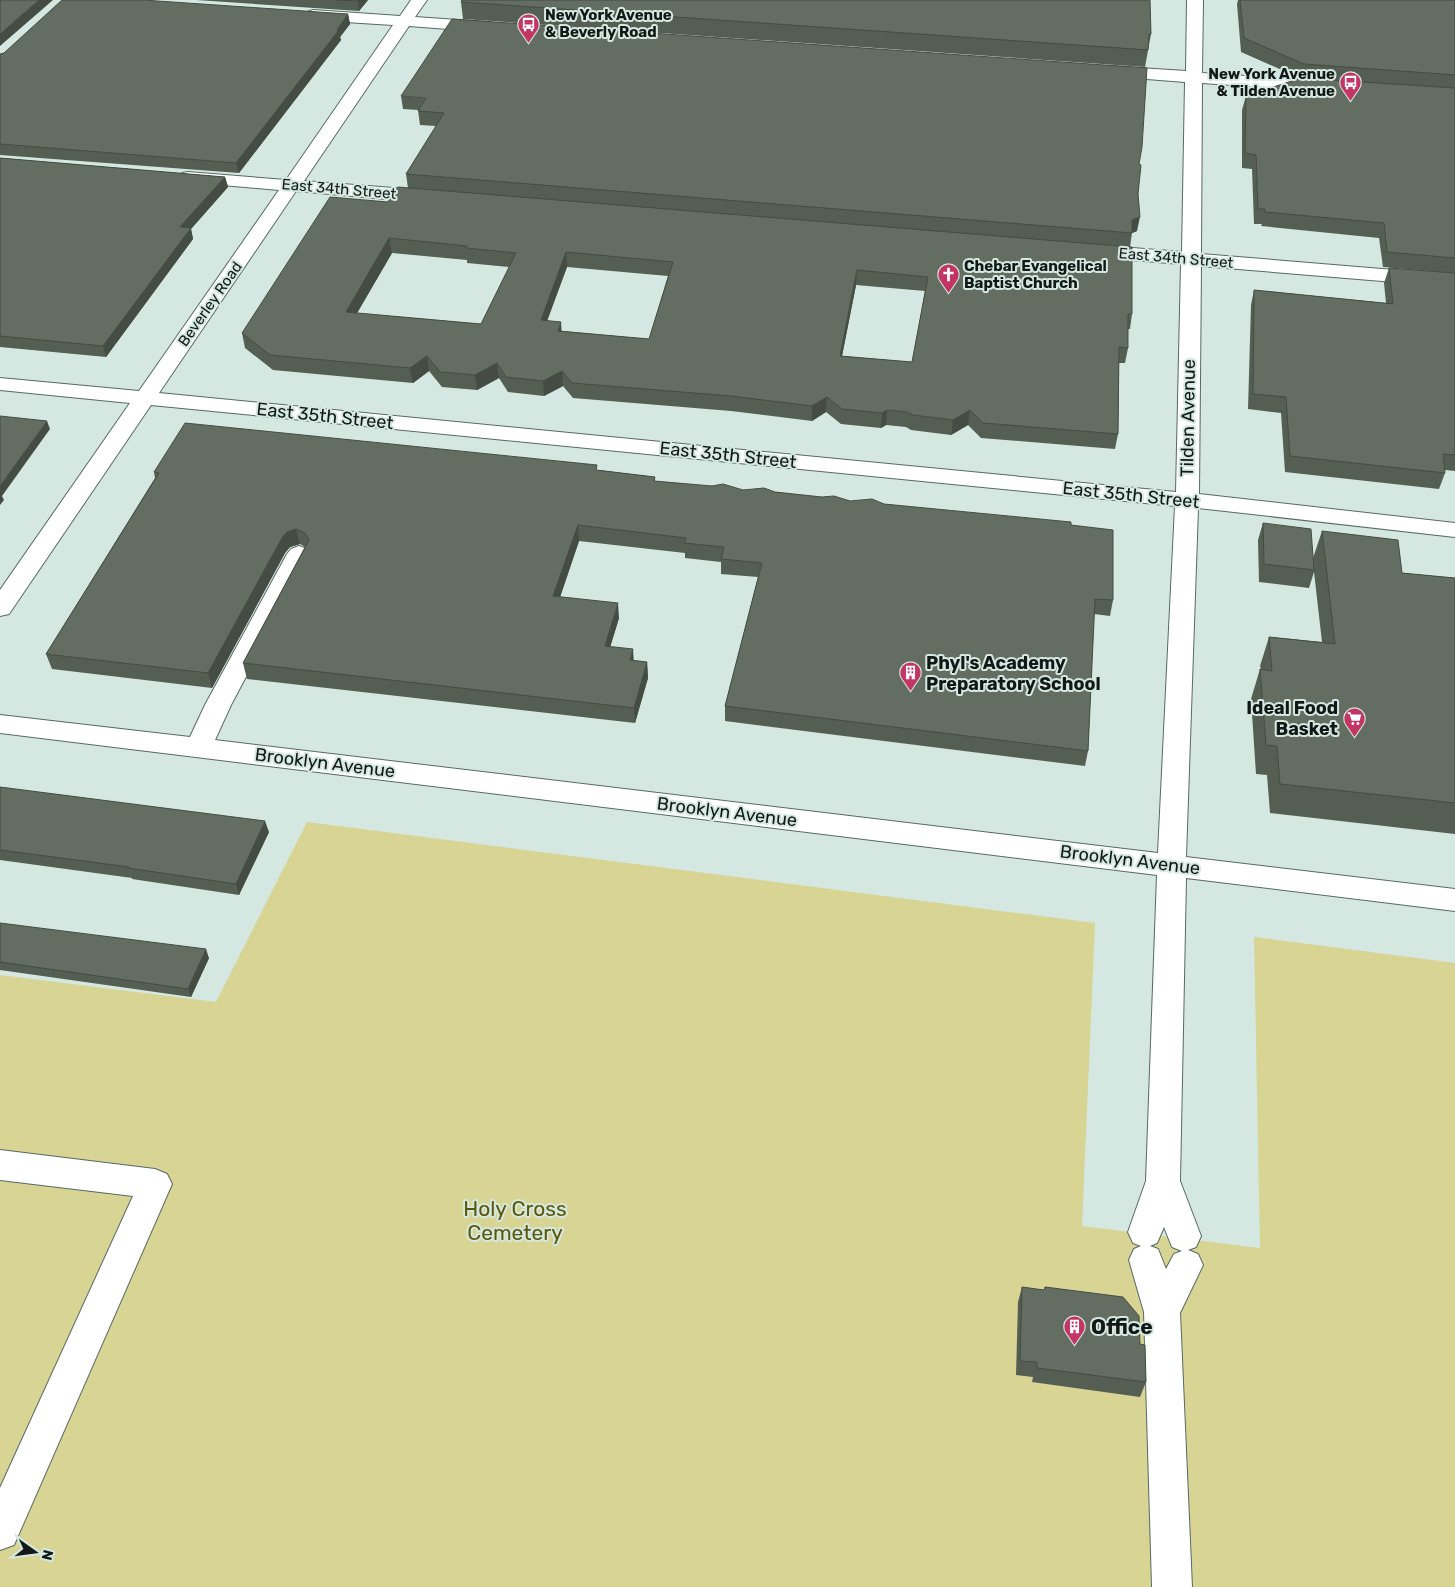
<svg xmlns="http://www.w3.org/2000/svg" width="1455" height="1587" font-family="Rubik,sans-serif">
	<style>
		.green { fill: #d7d494 }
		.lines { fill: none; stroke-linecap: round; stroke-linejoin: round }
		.minor-casing { stroke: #576963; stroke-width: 2 }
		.minor { fill: #fff; fill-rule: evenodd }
		.wall { fill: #555e53; fill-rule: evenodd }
		.shaded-wall { fill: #454c44 }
		.building { fill: #636d61; stroke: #454c44; fill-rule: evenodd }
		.labels { text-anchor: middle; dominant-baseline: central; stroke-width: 4; stroke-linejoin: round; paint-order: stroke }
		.far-poi-label { font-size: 15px; font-weight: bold; fill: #111816; stroke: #d4e8e1; text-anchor: start }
		.far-street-label { font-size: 15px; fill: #111816; stroke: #d4e8e1 }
		.street-label { font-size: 18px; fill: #111816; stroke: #d4e8e1 }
		.poi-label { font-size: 18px; font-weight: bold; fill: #111816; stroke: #d4e8e1; text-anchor: start }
		.near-park-label { font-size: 21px; fill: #5c5708; stroke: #d4e8e1 }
		.near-poi-label { font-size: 21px; font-weight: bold; fill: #111816; stroke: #d4e8e1; text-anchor: start }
	</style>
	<rect width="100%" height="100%" fill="#d4e8e1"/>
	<path class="green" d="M307 822 1095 923 1082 1226 1260 1248 1254 937 1455 963V1587H0V975L216 1002Z"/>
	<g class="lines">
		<defs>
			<path id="minor" d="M411 0H427L415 17 487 22 493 24 495 27 493 30 487 32 409 26 304 181 432 191 439 193 441 197 439 201 432 203 296 191 159 393 1176 492 1181 264 1095 257 1088 255 1085 251 1088 247 1095 245 1182 252 1185 82 1108 76 1102 75 1100 71 1102 67 1108 66 1186 71 1187 0H1203L1202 73 1320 81 1326 82 1328 86 1326 90 1320 91 1202 83 1201 254 1455 275V287L1201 266 1199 494 1455 523V537L1198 508 1186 857 1455 889V911L1186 878 1180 1181 1201 1236 1196 1247 1188 1250 1198 1254 1203 1265 1180 1313 1192 1587H1152L1144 1312 1129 1260 1134 1249 1141 1246 1133 1243 1128 1232 1146 1181 1157 875 0 733V715L190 737 205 705 287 554 291 549 299 546 307 549 311 554 231 705 215 740 1158 853 1175 506 151 405 9 614 0 616V590L130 403 0 390V378L139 391 279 190 188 182 182 181 179 177 182 173 188 172 286 180 393 25 313 20 307 18 305 15 307 12 313 10 400 16ZM1164 1227 1172 1247 1182 1251 1174 1254 1166 1269 1158 1249 1150 1246 1157 1243Z
				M0 1150 155 1169 167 1174 172 1184 14 1545 0 1550V1488L133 1196 0 1180Z"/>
		</defs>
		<use href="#minor" class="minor-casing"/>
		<use href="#minor" class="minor"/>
	</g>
	<path class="wall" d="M196 0H368L359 11Z
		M1238 0H1455V273L1383 267 1379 238 1261 226 1262 224H1254L1252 169 1242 168V110L1246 96 1300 78 1241 52 1237 4Z
		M461 2 1151 34 1145 67 463 19Z
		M348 14 350 24 340 37 341 40 239 173 0 155V54Z
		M401 96 1139 164 1137 231 1132 233 1130 247 1132 314 1130 329H1128V348L1125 363H1119L1118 434 1115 449 981 438 968 425 951 435 911 430 906 427 886 425 881 428 841 424 826 412 812 421 731 411 573 398 563 386 544 396 508 392 499 378 477 390 442 387 429 371 413 383 273 370 245 348 242 333 388 202 408 188 406 174 436 126 420 125 418 110 403 109ZM392 253 467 260V263L509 267 481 324 357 313ZM567 267 668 276 649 339 562 331 547 320ZM856 285 925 291 912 362 842 356Z
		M0 158 225 177 228 187 191 229 193 239 106 357 0 347Z
		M1389 268 1455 273V471L1445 470V473L1439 489 1285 472 1281 413 1248 409 1251 305 1254 290 1386 303 1384 283Z
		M598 470 655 477V481L743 490 775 492 850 501 884 504 1071 525 1113 600 1110 616 1094 614 1088 751 1085 766 725 721V706L758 577 721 574V562L685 558V553L579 541 560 597 619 618 610 647 633 661 647 662 648 678 635 723 247 679 243 663 305 547 300 544 290 547 285 553 212 688 52 669 46 654 155 478 154 472Z
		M1263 523 1313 558 1322 531 1402 573 1455 578V834L1270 813 1267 775 1256 774 1251 699 1260 669H1261L1260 666 1269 637 1322 642 1314 572 1309 588 1259 582 1258 540Z
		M0 787 269 832 239 895 132 879V878L0 860Z
		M0 923 209 958 191 997 0 970Z
		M1022 1287 1140 1344 1146 1382 1140 1397 1032 1382 1033 1377 1016 1375 1018 1302Z"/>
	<path class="shaded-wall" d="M39 0H53L0 46V34Z
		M359 0H368L359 11 358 1Z
		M348 14 350 24 340 37 341 40 239 173 236 163Z
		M225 177 228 187 191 229 193 239 106 357 103 346 180 227Z
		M1140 217 1137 231 1132 233V220Z
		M389 238 392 253 349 327 346 312Z
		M566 252 567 267 542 335 541 320Z
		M857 270 856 285 839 371 840 356Z
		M561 322 562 337 558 331Z
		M427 356 429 371 413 383 410 368Z
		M497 363 499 378 477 390 475 375Z
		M562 371 563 386 544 396 543 381Z
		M827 397 826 412 812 421V406Z
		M887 410 886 425 881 428 882 413Z
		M970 410 968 425 951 435 953 420Z
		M47 421 50 429 2 496 4 500 0 505V486Z
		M578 525 579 541 555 612 553 596Z
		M296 529 300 544 290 547 285 553 212 688 208 673 282 538 287 532Z
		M618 603 619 618 606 661 605 646Z
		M633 649 634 664 630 660Z
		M647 662 648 678 635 723 634 708Z
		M265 821 269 832 239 895 236 884Z
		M206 949 209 958 191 997 188 989Z"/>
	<path class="building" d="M0 0H39L0 34Z
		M62 0H143L348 14 337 30H339L236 163 0 144V54L4 53Z
		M337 0H359L358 1Z
		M462 0H1150L1151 34H1149L1148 50 461 2Z
		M1240 0H1455V75L1304 64 1244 38Z
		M452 19 1147 68 1142 147 1139 164 1141 165 1138 194 1140 217 1132 220V233L406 174 444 113 418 111 426 98 401 96Z
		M1301 78 1455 88V258L1387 252 1384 223 1265 212V209H1258L1256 155 1245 153 1246 96Z
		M0 158 225 177 180 227 191 228 103 346 0 336Z
		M398 187 1132 247V314H1128V348L1119 347 1118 434 983 423 970 410 953 420 913 415 907 412 887 410 882 413 842 409 827 397 812 406 731 396 572 383 562 371 543 381 506 377 497 363 475 375 440 372 427 356 410 368 270 355 242 333 330 197 388 202ZM389 238 467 246 466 248 516 253 481 324 346 312ZM566 252 673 262 649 339 558 331 561 322 541 320ZM857 270 928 277 912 362 840 356Z
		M1389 268 1455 273V455L1443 454 1445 473 1290 456 1286 397 1253 394 1254 290 1393 304Z
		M0 416 47 421 0 486Z
		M185 423 597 465 596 470 655 477 654 481 712 486 723 484 743 490 764 488 775 492 822 497 834 496 850 501 872 499 884 504 1071 522V525L1113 530V600L1095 599 1088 751 725 706 762 563 721 559 724 547 684 543 686 538 578 525 553 596 618 603 605 646 633 649 630 660 647 662 634 708 243 663 309 540 305 533 296 529 287 532 282 538 208 673 46 654 159 473 154 472Z
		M1263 523 1311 529 1314 570 1264 564Z
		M1322 531 1398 540 1402 573 1455 578V803L1280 784 1277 746 1266 745 1260 669 1272 671 1269 637 1335 644Z
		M0 787 265 821 236 884 128 868 129 867 0 850Z
		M0 923 206 949 188 989 0 962Z
		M1022 1287 1044 1290 1045 1287 1123 1297 1139 1316 1140 1344 1145 1345 1146 1382 1037 1368V1362L1020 1361Z"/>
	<defs>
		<symbol id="bus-pin" viewBox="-11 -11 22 30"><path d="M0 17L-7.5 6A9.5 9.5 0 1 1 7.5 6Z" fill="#c23564" stroke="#d4e8e1"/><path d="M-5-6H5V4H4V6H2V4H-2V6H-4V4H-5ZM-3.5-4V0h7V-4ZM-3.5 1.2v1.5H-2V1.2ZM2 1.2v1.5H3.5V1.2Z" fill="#fff"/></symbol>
		<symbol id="church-pin" viewBox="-11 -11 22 30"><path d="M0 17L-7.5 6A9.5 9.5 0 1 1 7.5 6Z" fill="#c23564" stroke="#d4e8e1"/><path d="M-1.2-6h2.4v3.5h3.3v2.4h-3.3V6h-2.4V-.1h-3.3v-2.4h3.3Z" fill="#fff"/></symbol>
		<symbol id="building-pin" viewBox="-11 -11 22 30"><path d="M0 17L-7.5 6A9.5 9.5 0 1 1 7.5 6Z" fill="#c23564" stroke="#d4e8e1"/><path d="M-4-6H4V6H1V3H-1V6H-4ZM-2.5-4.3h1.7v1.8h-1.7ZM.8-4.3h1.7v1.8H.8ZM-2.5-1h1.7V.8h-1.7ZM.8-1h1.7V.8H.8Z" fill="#fff"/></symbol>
		<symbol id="supermarket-pin" viewBox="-11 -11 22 30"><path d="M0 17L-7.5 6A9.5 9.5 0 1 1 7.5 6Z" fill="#c23564" stroke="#d4e8e1"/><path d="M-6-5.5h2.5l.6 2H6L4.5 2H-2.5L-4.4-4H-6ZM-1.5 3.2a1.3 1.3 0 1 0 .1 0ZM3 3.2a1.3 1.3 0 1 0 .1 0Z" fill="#fff"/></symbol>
	</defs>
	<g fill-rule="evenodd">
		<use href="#bus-pin" x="516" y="12" width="25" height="34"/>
		<use href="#bus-pin" x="1338" y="70" width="25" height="34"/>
		<use href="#church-pin" x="936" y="262" width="25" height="34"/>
		<use href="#building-pin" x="898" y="660" width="25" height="34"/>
		<use href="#supermarket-pin" x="1342" y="706" width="25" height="34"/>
		<use href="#building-pin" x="1062" y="1314" width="25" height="34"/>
	</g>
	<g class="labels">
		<g class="far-poi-label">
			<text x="545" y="15">New York Avenue<tspan x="545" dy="17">&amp; Beverly Road</tspan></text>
			<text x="1335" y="74" text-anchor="end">New York Avenue<tspan x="1335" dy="17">&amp; Tilden Avenue</tspan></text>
			<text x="964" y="266">Chebar Evangelical<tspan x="964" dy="17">Baptist Church</tspan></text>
		</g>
		<g class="far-street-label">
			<text transform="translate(339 189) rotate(5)">East 34th Street</text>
			<text transform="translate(1176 258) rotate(5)">East 34th Street</text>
			<text transform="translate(210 304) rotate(-55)">Beverley Road</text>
		</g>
		<g class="street-label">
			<text transform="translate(325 416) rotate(6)">East 35th Street</text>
			<text transform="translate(1188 418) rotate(-89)">Tilden Avenue</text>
			<text transform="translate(728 455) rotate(6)">East 35th Street</text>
			<text transform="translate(1131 495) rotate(6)">East 35th Street</text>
			<text transform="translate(325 763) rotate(7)">Brooklyn Avenue</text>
			<text transform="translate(727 812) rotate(7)">Brooklyn Avenue</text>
			<text transform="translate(1130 860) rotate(7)">Brooklyn Avenue</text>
		</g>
		<g class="poi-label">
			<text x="926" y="663">Phyl's Academy<tspan x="926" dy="21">Preparatory School</tspan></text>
			<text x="1338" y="708" text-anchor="end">Ideal Food<tspan x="1338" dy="21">Basket</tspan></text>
		</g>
		<g class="near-park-label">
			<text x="515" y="1208">Holy Cross<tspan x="515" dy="24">Cemetery</tspan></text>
		</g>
		<g class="near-poi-label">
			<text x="1091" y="1326">Office</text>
		</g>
	</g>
	<g transform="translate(35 1552) rotate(104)" stroke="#d4e8e1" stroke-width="4" paint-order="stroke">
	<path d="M0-4L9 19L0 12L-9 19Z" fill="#111816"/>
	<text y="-8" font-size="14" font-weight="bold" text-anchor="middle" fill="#111816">N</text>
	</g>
</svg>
